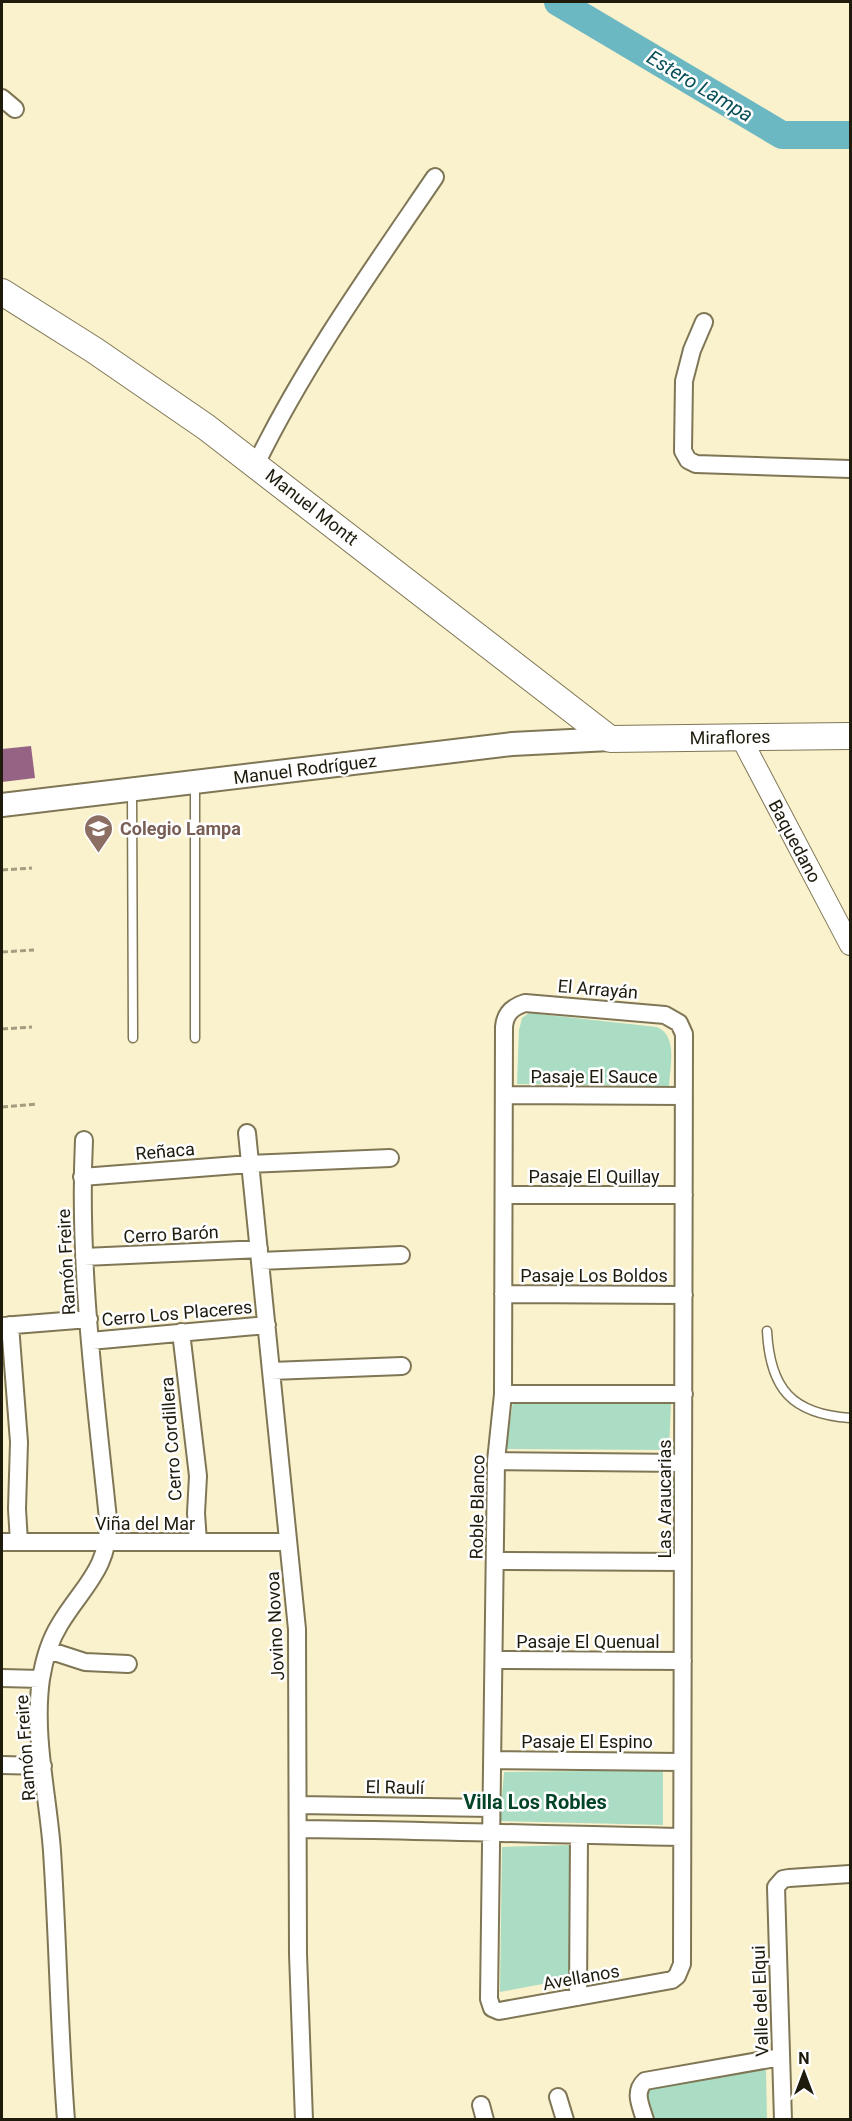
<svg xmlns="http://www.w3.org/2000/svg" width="852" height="2121" font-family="Roboto,sans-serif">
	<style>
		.green { fill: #aaddc3 }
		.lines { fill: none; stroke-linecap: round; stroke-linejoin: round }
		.river { stroke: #6bb7c2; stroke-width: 28 }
		.building { fill: #956485 }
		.service-casing { stroke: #7f7656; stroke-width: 11 }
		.minor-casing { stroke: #7f7656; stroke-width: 20 }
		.tertiary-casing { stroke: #7f7656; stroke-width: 22 }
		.secondary-casing { stroke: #7f7656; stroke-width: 26 }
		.primary-casing { stroke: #7f7656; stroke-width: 28 }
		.path { stroke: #a49d82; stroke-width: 3; stroke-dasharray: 6 3; stroke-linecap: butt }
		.service { stroke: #fff; stroke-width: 8 }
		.minor { stroke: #fff; stroke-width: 16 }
		.tertiary { stroke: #fff; stroke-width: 20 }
		.secondary { stroke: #fff; stroke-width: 22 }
		.primary { stroke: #fff; stroke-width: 26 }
		.labels { text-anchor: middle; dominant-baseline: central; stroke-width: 5; stroke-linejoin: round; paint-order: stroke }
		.street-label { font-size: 18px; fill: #1e1b0d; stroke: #fefefe }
		.education-label { font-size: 18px; font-weight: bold; fill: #785e54; stroke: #fefefe; text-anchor: start }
		.water-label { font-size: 20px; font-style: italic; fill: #084f58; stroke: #fefefe }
		.neighbourhood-label { font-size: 20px; font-weight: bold; fill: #014326; stroke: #fefefe }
	</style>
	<rect width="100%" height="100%" fill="#faf1cd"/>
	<path class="green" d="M529 1013 657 1027C678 1036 670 1066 669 1086L517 1084 519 1030 522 1018Z
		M513 1401 671 1403 669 1450 506 1449Z
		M663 1770V1825L500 1821 504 1772Z
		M571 1845 569 1979 500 1992 502 1847Z
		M762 2064 766 2071 767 2119H652L645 2097 650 2087Z"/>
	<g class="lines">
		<path class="river" d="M558 2 782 135H850"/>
	</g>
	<path class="building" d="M31 746 35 778 2 782V749Z"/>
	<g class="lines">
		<defs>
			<path id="service" d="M195 782V1038
				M132 790 133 1038
				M767 1331C770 1389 792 1414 850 1418"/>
			<path id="minor" d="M2 98 15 109
				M704 322 692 350 684 381 683 451 688 460 696 464 850 469
				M256 464C306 362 371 271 435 177
				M525 1003 665 1015 679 1023 684 1034 682 1964 677 1976 672 1980 499 2011 492 2008 489 1999 496 1461 503 1394 504 1027C505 1014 512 1007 525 1003Z
				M504 1095 684 1096
				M247 1133 297 1629 298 1954 304 2120
				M82 1177 250 1164 390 1158
				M504 1195H684
				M84 1257 259 1249
				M260 1261 401 1255
				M503 1294 684 1295
				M10 1325 19 1442 17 1509 19 1542
				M2 1326 89 1319
				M181 1332 198 1476 196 1513 198 1542
				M90 1341 267 1325
				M271 1371 402 1366
				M503 1394H684
				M496 1461 683 1463
				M2 1542H288
				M495 1561 683 1562
				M48 1650 85 1662 128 1664
				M494 1660 683 1661
				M2 1678 41 1679
				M492 1760 682 1762
				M2 1765 43 1766
				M298 1805 491 1808
				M298 1829C426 1830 554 1835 682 1837
				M578 1997 579 1835
				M558 2097 565 2120
				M481 2105 485 2120
				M66 2120C59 2030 58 1941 52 1851 48 1795 33 1736 41 1679 44 1660 50 1640 60 1624 83 1586 110 1568 108 1519 95 1393 78 1267 84 1140
				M645 2120C641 2106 633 2092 645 2081L781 2057
				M783 2120 776 1887 783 1879 789 1878 850 1874"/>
			<path id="tertiary" d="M740 736 850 945"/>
			<path id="secondary" d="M2 805 512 744 610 739"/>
			<path id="primary" d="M2 292 94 350 206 427 610 739 850 736"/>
		</defs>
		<use href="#service" class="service-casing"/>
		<use href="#minor" class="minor-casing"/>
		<use href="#tertiary" class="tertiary-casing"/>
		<use href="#secondary" class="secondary-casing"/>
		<use href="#primary" class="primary-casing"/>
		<path class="path" d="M2 870 32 868
			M2 952 34 950
			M2 1029 32 1027
			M2 1107 37 1104"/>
		<use href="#service" class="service"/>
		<use href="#minor" class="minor"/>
		<use href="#tertiary" class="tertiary"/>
		<use href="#secondary" class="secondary"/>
		<use href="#primary" class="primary"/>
	</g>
	<defs>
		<symbol id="school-pin" viewBox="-11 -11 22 30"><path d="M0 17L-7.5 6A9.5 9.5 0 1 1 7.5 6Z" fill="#8d6e63" stroke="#fefefe"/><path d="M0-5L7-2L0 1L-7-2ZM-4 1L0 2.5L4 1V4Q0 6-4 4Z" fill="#fff"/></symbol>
	</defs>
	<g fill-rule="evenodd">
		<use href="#school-pin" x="82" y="812" width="33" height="45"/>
	</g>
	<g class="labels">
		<g class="street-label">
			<text transform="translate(312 507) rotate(38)">Manuel Montt</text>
			<text transform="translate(730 737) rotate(-1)">Miraflores</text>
			<text transform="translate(305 769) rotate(-7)">Manuel Rodríguez</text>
			<text transform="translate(795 841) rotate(62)">Baquedano</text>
			<text transform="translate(598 989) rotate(5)">El Arrayán</text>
			<text x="594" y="1076">Pasaje El Sauce</text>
			<text transform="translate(165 1151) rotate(-5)">Reñaca</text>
			<text x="594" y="1176">Pasaje El Quillay</text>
			<text transform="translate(171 1234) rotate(-3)">Cerro Barón</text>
			<text transform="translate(66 1262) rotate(-93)">Ramón Freire</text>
			<text x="594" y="1275">Pasaje Los Boldos</text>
			<text transform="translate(177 1313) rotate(-5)">Cerro Los Placeres</text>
			<text transform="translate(171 1439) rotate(-94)">Cerro Cordillera</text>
			<text transform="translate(664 1499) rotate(-90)">Las Araucarias</text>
			<text transform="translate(477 1507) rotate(-89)">Roble Blanco</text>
			<text x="145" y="1523">Viña del Mar</text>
			<text transform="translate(275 1626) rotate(-93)">Jovino Novoa</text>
			<text x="588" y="1641">Pasaje El Quenual</text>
			<text x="587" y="1741">Pasaje El Espino</text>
			<text transform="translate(25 1748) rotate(-94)">Ramón Freire</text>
			<text transform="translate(395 1787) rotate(1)">El Raulí</text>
			<text transform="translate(581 1977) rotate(-10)">Avellanos</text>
			<text transform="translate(760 2001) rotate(-92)">Valle del Elqui</text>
		</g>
		<g class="education-label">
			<text x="120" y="828">Colegio Lampa</text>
		</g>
		<g class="water-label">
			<text transform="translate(700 86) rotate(31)">Estero Lampa</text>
		</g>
		<g class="neighbourhood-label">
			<text x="535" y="1802">Villa Los Robles</text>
		</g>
	</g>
	<rect width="852" height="2121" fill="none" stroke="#1e1b0d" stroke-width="6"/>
	<g transform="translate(804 2073)" stroke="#fefefe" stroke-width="4.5" paint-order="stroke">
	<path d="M0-4.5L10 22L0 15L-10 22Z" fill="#1e1b0d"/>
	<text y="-9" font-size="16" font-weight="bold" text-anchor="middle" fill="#1e1b0d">N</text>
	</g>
</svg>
